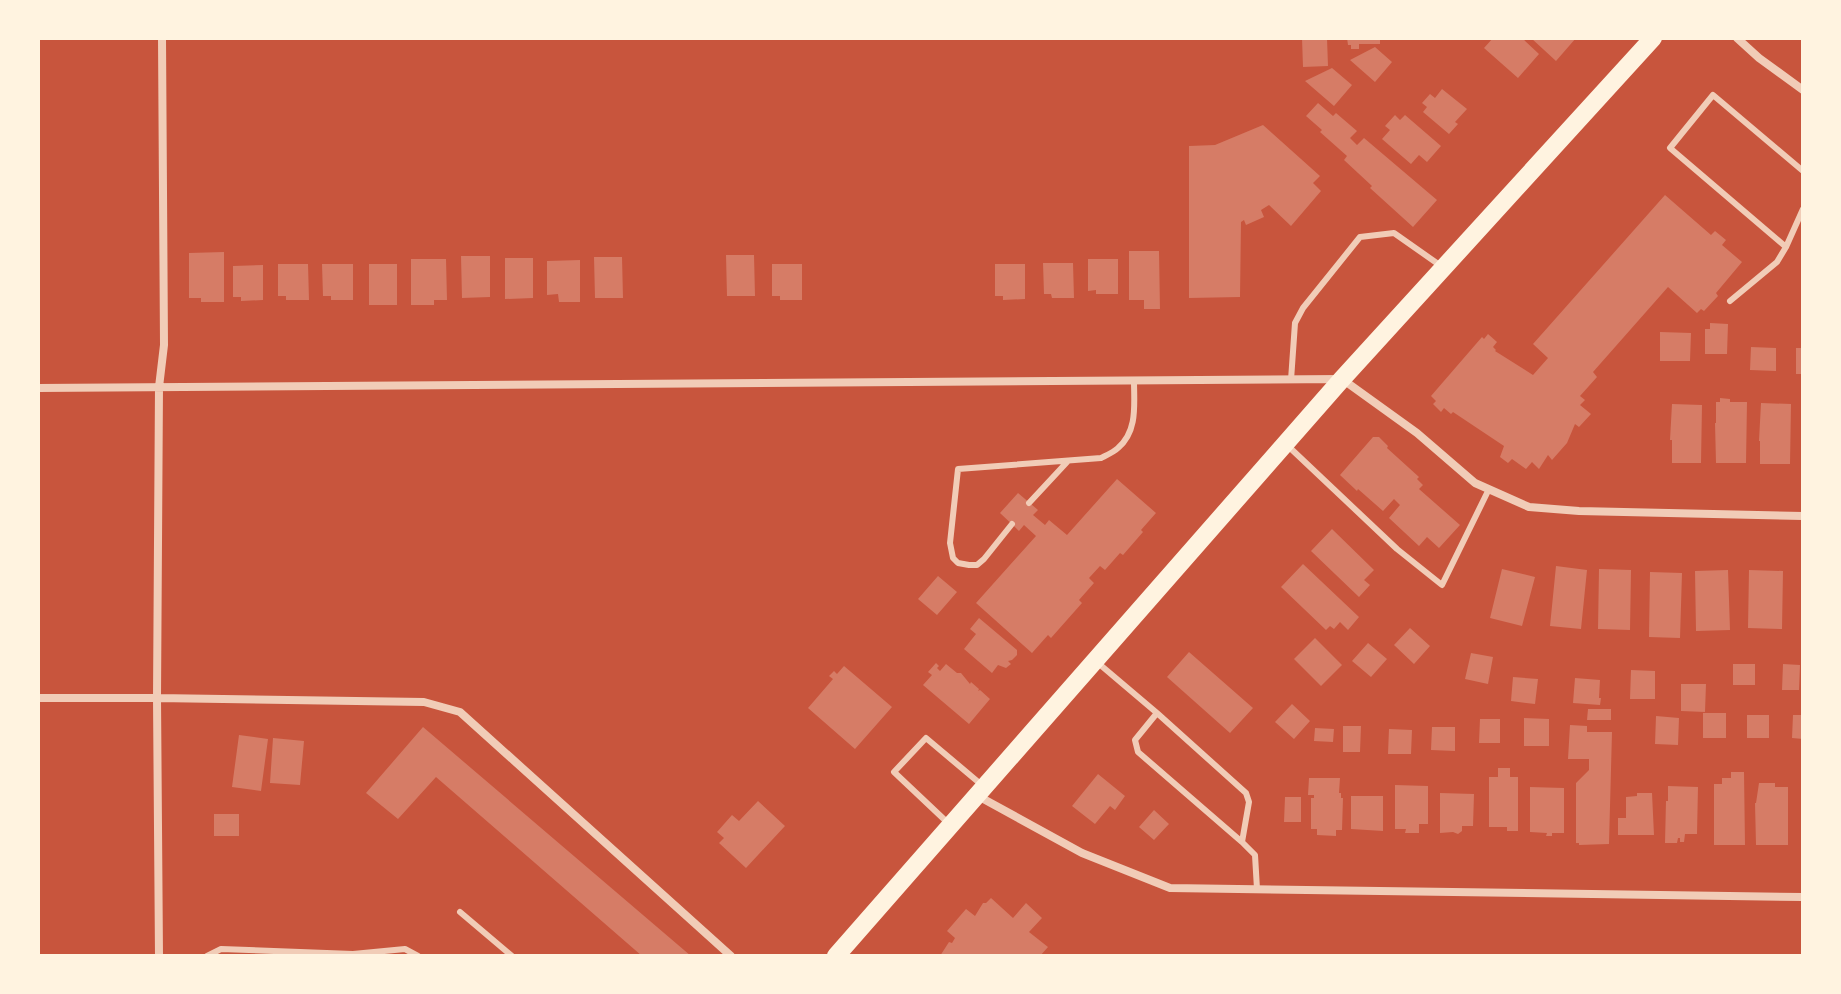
<svg xmlns="http://www.w3.org/2000/svg" width="1841" height="994" font-family="'Roboto Condensed',sans-serif">
	<style>
		.building { fill: #d67c66 }
		.lines { fill: none; stroke-linecap: round; stroke-linejoin: round }
		.service { stroke: #f1ccb7; stroke-width: 6 }
		.minor { stroke: #f1ccb7; stroke-width: 8 }
		.primary { stroke: #fff3e0; stroke-width: 18 }
	</style>
	<rect width="100%" height="100%" fill="#c8553d"/>
	<path class="building" d="M1302 38H1327L1328 66 1303 67Z
		M1347 38H1380V44H1359V49H1351V45H1348Z
		M1493 38H1522L1539 54 1518 78 1484 48Z
		M1531 38H1576L1556 61Z
		M1375 47 1392 62 1375 82 1350 60Z
		M1332 68 1352 85 1334 106 1305 81Z
		M1442 89 1467 109 1455 122 1458 124 1449 134 1423 112 1427 107 1422 103 1430 94 1435 98Z
		M1318 103 1333 116 1336 113 1357 131 1350 138 1357 145 1364 138 1437 200 1413 227 1370 188 1372 186 1344 160 1347 156 1320 132 1322 130 1306 116Z
		M1395 115 1400 120 1405 115 1441 146 1427 162 1419 155 1411 164 1382 139 1390 130 1385 126Z
		M1263 125 1320 176 1313 183 1321 191 1291 226 1269 205 1261 210 1264 217 1246 225 1244 220 1241 222 1240 297 1189 298V146L1215 145Z
		M1665 195 1711 235 1715 231 1726 240 1722 245 1742 262 1716 293 1718 296 1704 311 1701 309 1697 313 1668 287 1593 372 1597 377 1580 396 1585 400 1580 405 1591 414 1579 427 1575 424 1567 443 1552 460 1548 455 1539 469 1532 462 1526 469 1512 459 1508 463 1500 457 1504 446 1453 412 1451 414 1444 408 1441 412 1433 404 1436 401 1431 396 1482 337 1484 339 1488 334 1497 342 1493 347 1496 350 1495 351 1533 375 1548 358 1533 344Z
		M1129 251H1159L1160 309H1144V300H1129Z
		M224 252V302H201V298H189V253Z
		M726 255H754L755 296H727Z
		M461 256H490V297L462 298Z
		M594 257H622L623 298H595Z
		M505 258H533V298L505 299Z
		M411 259H446L447 300H434V305H411Z
		M1088 259H1118V294H1096V290L1088 291Z
		M580 260V302H559L558 294 547 295V261Z
		M1043 263H1073L1074 298H1052L1051 294H1044Z
		M278 264H308L309 300H286V296H278Z
		M322 264H353V300H331V296H323Z
		M369 264H397V305H369Z
		M772 264H802V300H780V296H772Z
		M995 264H1025V299L1003 300V296H995Z
		M263 265V300L241 301V297H233V266Z
		M1710 323 1728 324 1727 354H1705V329H1710Z
		M1660 332 1691 333 1690 361H1660Z
		M1751 347 1776 348V371L1750 370Z
		M1796 348H1803V374H1796Z
		M1720 398 1730 399V402H1747L1746 463H1716L1715 423H1716V402H1720Z
		M1761 403 1791 404 1790 464H1760V441H1759Z
		M1672 404 1702 405 1701 463H1672V440H1670Z
		M1373 437H1379L1388 446 1387 448 1419 477 1417 479 1423 485 1419 489 1460 525 1439 548 1427 537 1419 546 1389 518 1400 505 1394 499 1383 511 1358 489 1357 491 1340 475Z
		M1117 479 1156 513 1141 530 1143 532 1123 555 1120 553 1105 570 1100 566 1089 578 1094 583 1079 600 1082 603 1051 638 1048 635 1032 653 976 603 1036 536 1024 525 1019 531 1000 513 1018 493 1038 510 1033 515 1045 525 1049 520 1067 535Z
		M1332 529 1374 570 1364 580 1370 585 1359 597 1311 551Z
		M1303 564 1359 617 1348 630 1340 622 1334 629 1330 626 1326 630 1281 587Z
		M1556 566 1587 570 1581 629 1550 626Z
		M1502 569 1535 577 1522 626 1490 618Z
		M1599 569 1631 570 1630 630 1598 629Z
		M1728 570 1730 630 1696 631 1695 571Z
		M1749 570 1783 571 1782 629 1748 628Z
		M1650 572 1682 573 1680 638 1649 637Z
		M938 576 957 592 937 615 918 599Z
		M979 618 1017 650V655L1012 660 1008 661 1011 664 1006 668 998 665 992 673 964 649 976 634 970 629Z
		M1410 628 1430 646 1414 664 1394 645Z
		M1315 638 1342 665 1321 686 1294 659Z
		M1368 643 1387 659 1371 677 1352 661Z
		M1189 652 1253 708 1230 733 1167 677Z
		M1471 653 1493 657 1488 684 1465 679Z
		M936 663 939 666 937 668 940 671 946 664 957 673H961L970 684 971 682 979 689 978 691 980 690 990 699 969 724 923 685 932 675 928 672Z
		M1733 664H1755V685H1733Z
		M1783 664 1800 665 1799 690H1782Z
		M844 666 892 707 855 749 808 708 833 679 829 676 834 671 837 674Z
		M1631 670 1655 671V699H1630Z
		M1513 677 1538 679 1535 704 1511 701Z
		M1575 678 1600 680 1599 698H1601L1600 705 1573 703Z
		M1681 684H1706L1705 712 1681 711Z
		M1292 704 1310 721 1294 739 1275 722Z
		M1588 709H1611V720H1587Z
		M1703 713H1726V738H1703Z
		M1747 715H1769V738H1747Z
		M1793 715H1803V739L1792 738Z
		M1656 716 1679 718 1678 745 1655 744Z
		M1524 718 1549 719V746H1524Z
		M1480 719H1500V743H1479Z
		M1570 725 1587 726V732H1612L1609 844 1579 845V843H1576V783L1589 770V759H1568Z
		M1343 726H1361L1360 752H1343Z
		M423 727 691 956H642L436 777 398 819 366 793Z
		M1432 727H1455V751L1431 750Z
		M1315 728 1334 729 1333 742 1314 741Z
		M1389 729 1412 730 1411 754H1388Z
		M239 735 268 739 261 791 232 787Z
		M273 738 304 741 300 785 270 783Z
		M1498 768H1510V777H1518V831H1507V827H1489V777H1498Z
		M1731 772H1744L1745 845H1714V784H1722V778H1731Z
		M1098 774 1125 796 1115 810 1110 806 1095 824 1072 806Z
		M1309 778H1340L1339 793H1341V798H1343L1342 830H1336V836L1317 835V829H1311V798H1314V795H1308Z
		M1759 783H1775V787H1788V845H1756L1755 803H1756Z
		M1395 785 1428 786V824H1419V833H1405L1406 829H1395Z
		M1668 786 1698 787 1697 834H1685L1684 842H1680V838H1678L1677 843H1665L1666 801H1668Z
		M1530 787 1564 788V833H1552V836H1546L1547 833 1530 832Z
		M1440 793 1474 794 1473 826H1462V831L1458 834 1453 832 1440 833Z
		M1637 793H1652L1654 835H1618V818H1626V797L1637 796Z
		M1351 796H1383V831L1351 829Z
		M1285 797H1301V822H1284Z
		M758 801 785 826 746 868 719 843 724 838 717 832 732 815 739 821Z
		M1154 810 1169 824 1154 840 1139 827Z
		M214 814H239V836H214Z
		M991 898 1013 918 1026 903 1042 918 1029 932 1048 947 1040 956H940L949 942 952 943 955 938 947 931 966 909 975 916 983 903H986Z"/>
	<g class="lines">
		<path class="service" d="M1786 247 1670 148 1713 95 1803 171
			M1730 301 1777 262 1786 247 1803 209
			M1291 380 1295 323 1303 308 1360 237 1394 233 1441 266
			M1288 446 1397 549 1442 585 1489 489
			M1029 503 1068 461
			M1012 524 984 559 977 565H969L958 563 953 558 950 543 958 469 1101 458C1107 455 1114 452 1118 448 1138 431 1134 404 1134 381
			M1098 663 1157 713 1135 740 1138 752 1242 842
			M1157 713 1246 793 1249 802 1242 842 1255 855 1257 889
			M948 823 894 772 926 738 983 786
			M460 912 512 956
			M207 956 221 949 353 954 405 949 418 956"/>
		<path class="minor" d="M1737 38 1759 58 1803 90
			M38 388 1342 379 1417 433 1475 483 1529 507 1579 511 1803 516
			M38 698H157L424 702 460 712 731 956
			M978 796 1082 853 1170 888 1803 897
			M159 956 157 698 159 387 164 345 162 38"/>
		<path class="primary" d="M836 956 1342 379 1653 38"/>
	</g>
	<rect width="1841" height="994" fill="none" stroke="#fff3e0" stroke-width="80"/>
</svg>
